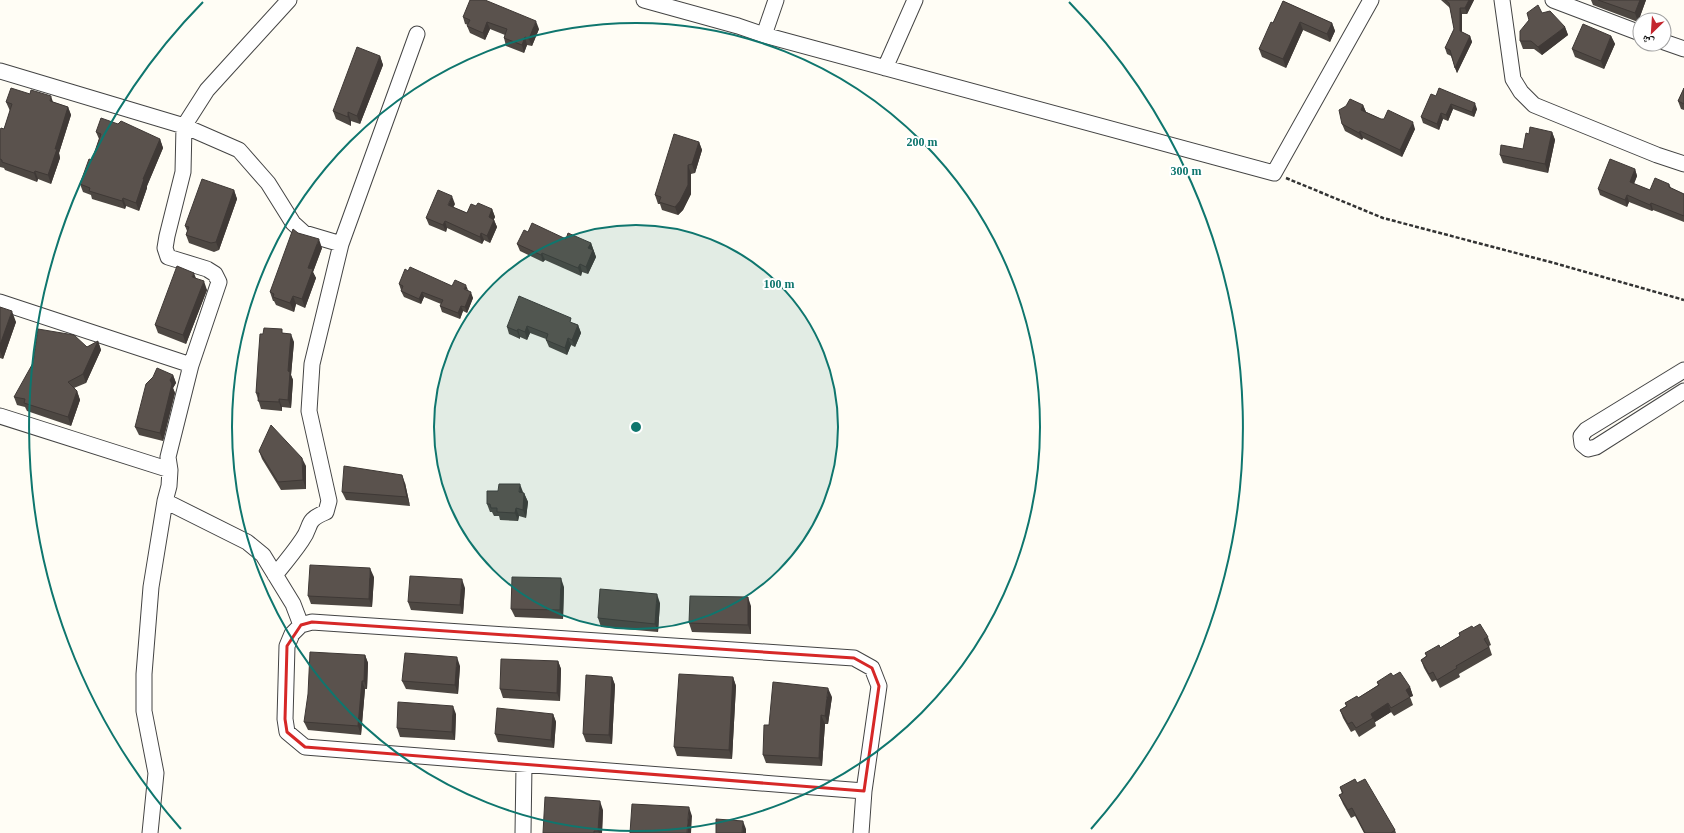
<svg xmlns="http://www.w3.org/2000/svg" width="1684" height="833" font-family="'Times New Roman','Noto Naskh Arabic',serif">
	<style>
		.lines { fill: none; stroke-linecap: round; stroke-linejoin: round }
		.minor-casing { stroke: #444; stroke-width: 17 }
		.path { stroke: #333; stroke-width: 2.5; stroke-dasharray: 4 2; stroke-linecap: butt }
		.minor { stroke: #fff; stroke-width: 15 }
		.wall { fill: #4d4742 }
		.shaded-wall { fill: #3f3936 }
		.building { fill: #5a524d; stroke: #3f3936 }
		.marked { fill: none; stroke: #d62828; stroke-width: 3; stroke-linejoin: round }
		.ring { fill: none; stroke: #0f766e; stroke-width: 2 }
		.centre { fill: #0f766e; stroke: #fff; stroke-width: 2 }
		.ring-label { font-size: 12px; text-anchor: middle; font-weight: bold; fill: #0f766e; stroke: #fff; stroke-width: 4; stroke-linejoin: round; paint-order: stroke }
	</style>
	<rect width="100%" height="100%" fill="#fffdf5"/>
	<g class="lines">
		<defs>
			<path id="minor" d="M644 0 738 26 764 35 1274 173 1371 0
				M1502 0 1513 79 1521 92 1534 105 1657 155 1684 164
				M1553 0 1640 33
				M764 35 776 0
				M1664 42 1684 49
				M885 68 915 0
				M0 71 184 126 239 150 268 183 293 223 304 233 341 244
				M0 302 191 365
				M1684 370 1586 430 1581 436 1582 444 1588 449 1596 447 1684 391
				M0 416 170 470
				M165 501 247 542 263 555 293 604 301 625
				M275 575C284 564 294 552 302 540 313 525 304 521 326 512L329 501 309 411 312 364 341 244 417 34
				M312 622 854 658 872 668 879 686 864 791 305 747 287 732 285 719 287 646 292 634 301 625Z
				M150 833 156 773 144 711V674L151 587 165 501 169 486 170 470 168 457 191 365 219 282 215 274 207 269 168 257 165 248 167 236 183 172 184 126 207 90 289 0
				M523 833 524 765
				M861 833 864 791"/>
		</defs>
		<use href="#minor" class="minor-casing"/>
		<path class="path" d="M1286 178 1383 218 1554 263 1684 300"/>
		<use href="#minor" class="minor"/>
	</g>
	<path class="wall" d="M1441 0H1474L1467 14H1462V32L1470 36 1472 42 1457 73 1451 56 1447 54 1445 48 1454 29 1450 8Z
		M1591 0H1646L1638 22 1593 5Z
		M1283 1 1332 23 1335 31 1330 42 1303 30 1286 68 1262 57 1259 49 1273 23Z
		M1542 13 1565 27 1568 35 1542 55 1534 49H1523L1520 41Z
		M463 17 539 29 532 46 527 45 524 53 506 46 504 38 505 35 490 29 485 40 470 33 467 26 468 25 465 24Z
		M1611 36 1615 44 1604 69 1575 57 1572 49Z
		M380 56 383 65 360 124 351 121V126L336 119 333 111Z
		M1684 88V110L1681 109 1678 101Z
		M1436 96 1477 109 1474 117 1453 109 1448 121 1443 119 1439 130 1423 123 1421 117Z
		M6 102H53L68 107 71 115 59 153 60 158 51 184 38 179 37 182 5 170 4 168 0 167V130L4 129 10 111Z
		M1363 105 1366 112 1381 119 1415 129 1402 157 1363 138 1362 140 1345 131 1342 124Z
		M96 132 160 139 163 148 147 186V188L139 211 126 206 125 209 92 199 91 195 83 192 80 184 92 160 99 139Z
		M1552 132 1555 140 1548 173 1503 163 1500 155 1523 149Z
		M699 142 702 150 695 173 691 174V194L683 210 678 215 662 210 660 204H658L655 195Z
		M1635 169 1637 176 1634 184 1650 190 1669 184 1671 188 1684 194V222L1653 210 1652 211 1629 202 1627 207 1600 195 1598 189Z
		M234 190 237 199 219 250 214 252 189 243 186 235 187 231 185 226Z
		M455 204 453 207 467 213 476 206 492 209 495 217 494 219V220L497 227 490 243 484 240 482 244 447 228 446 232 429 225 426 218Z
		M528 232 591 243 596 257 588 274 582 272 581 276 545 260 543 262 520 251 517 244Z
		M298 233 322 248 313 272 316 278 305 308 296 304 294 312 276 305 274 301H273L270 292Z
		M196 278 207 290 186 344 158 333 155 325Z
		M399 284 452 286 468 290 473 298 467 313 463 311 460 319 442 312 440 306 441 304 424 297 421 304 404 297 401 291H402L401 290Z
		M0 307 16 322 3 359 0 358Z
		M573 323 578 325 581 333 575 347 571 345 567 355 549 347 546 340V339L530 333 527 340 520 337V339L509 334 507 327Z
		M284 333 294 342 291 375 293 380 291 408 282 407V411L261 409 256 393 263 334Z
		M98 341 101 350 86 383 74 388 77 391 80 400 71 426 27 411 25 407 17 405 14 397 87 347Z
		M173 375 176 383 173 388 175 393 163 441 139 435 135 427Z
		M259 451 306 466V489L281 490 262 459Z
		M405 483 410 506 346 500 342 492Z
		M498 491 523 492V493H524L528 502 526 518 519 516 518 521 500 520 499 516H494L492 512H490L487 504Z
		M374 577 372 607 311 604 308 596Z
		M564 587 563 619 515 617 511 609Z
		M465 588 463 614 411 610 408 602Z
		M660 603 658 632 601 627 598 618Z
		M751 606V634L692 632 689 623Z
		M1473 628 1488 637 1491 645 1489 646 1492 655 1459 674 1460 677 1440 688 1436 680 1432 682 1424 668 1421 660 1426 656 1425 653 1440 648 1460 636 1459 633Z
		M365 655 368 663 367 689H365L361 735 308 730 304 722Z
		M558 661 561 669 560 701 503 698 500 689Z
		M460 666 458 694 406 689 402 681Z
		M1393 676 1410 687 1413 696 1410 697 1413 705 1394 716 1391 712 1375 722 1376 726 1359 737 1355 730 1351 732 1343 718 1340 710 1346 706 1345 703 1358 698 1378 685 1377 682Z
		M612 677 615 685 612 744 586 742 583 734Z
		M733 677 736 686 732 759 677 756 674 747Z
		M832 697 828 724H825L822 766 766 763 763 755 769 725Z
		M456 714 455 740 400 737 397 728Z
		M553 714 556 722 554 748 498 742 495 734Z
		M1357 783 1395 830 1396 833H1364L1355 816 1351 818 1343 804 1339 795 1342 794 1340 787Z
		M603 810 602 833H543Z"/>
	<path class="shaded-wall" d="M1469 0H1474L1467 14 1465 8Z
		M1640 0H1646L1638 22 1635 13Z
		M1460 8 1462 14V37L1460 31Z
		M536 21 539 29 532 46 529 39Z
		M487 22 490 29 485 40 483 33Z
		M1300 22 1303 30 1286 68 1283 59Z
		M1332 23 1335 31 1330 42 1327 34Z
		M1565 27 1568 35 1542 55 1538 47Z
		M1470 36 1472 42 1457 73 1455 68Z
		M1611 36 1615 44 1604 69 1601 61Z
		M525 37 527 45 524 53 522 45Z
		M380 56 383 65 360 124 357 116Z
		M51 96 54 105 50 101Z
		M1475 103 1477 109 1474 117 1472 112Z
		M1451 104 1453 109 1448 121 1446 115Z
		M1363 105 1366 112 1364 118 1361 110Z
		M68 107 71 115 59 153 60 158 51 184 48 175 55 149Z
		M348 112 351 121V126L348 117Z
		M1441 113 1443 119 1439 130 1437 124Z
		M1413 122 1415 129 1402 157 1400 150Z
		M1360 131 1363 138 1362 140 1359 133Z
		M1552 132 1555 140 1548 173 1545 164Z
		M160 139 163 148 147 186V188L139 211 136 203 143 179Z
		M699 142 702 150 695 173 692 164Z
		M688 165 691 174V194L683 210 678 215 675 207Z
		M1635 169 1637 176 1632 188 1630 182Z
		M35 171 38 179 37 182 34 173Z
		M234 190 237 199 219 250 216 242Z
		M1627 195 1629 202 1627 207 1625 200Z
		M452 196 455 204 451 212 448 205Z
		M123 198 126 206 125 209 122 201Z
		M1651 203 1653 210 1652 211 1650 205Z
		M492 209 495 217 491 225 489 217Z
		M494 220 497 227 490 243 487 236Z
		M445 221 447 228 446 232 443 225Z
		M481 233 484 240 482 244 480 237Z
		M319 239 322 248 313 272 316 278 305 308 302 299 308 268Z
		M591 243 596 257 588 274 586 267 588 248Z
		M542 253 545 260 543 262 541 255Z
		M580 264 582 272 581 276 578 268Z
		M194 273 197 281 192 277Z
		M204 281 207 290 186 344 183 335Z
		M466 285 468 290 464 289Z
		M422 292 424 297 421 304 419 299Z
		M471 292 473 298 467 313 465 307Z
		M293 296 296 304 294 312 290 303Z
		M461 306 463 311 460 319 458 313Z
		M12 311 16 322 3 359 0 351V345Z
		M578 325 581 333 575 347 572 340Z
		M527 326 530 333 527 340 525 332Z
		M518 329 520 337V339L517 331Z
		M291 334 294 342 291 375 293 380 291 408 288 400V371Z
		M568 338 571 345 567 355 565 348Z
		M98 341 101 350 86 383 83 374Z
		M173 375 176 383 173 388 175 393 163 441 160 433 170 380Z
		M77 391 80 400 71 426 68 417Z
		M279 399 282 407V411L279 402Z
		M302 458 306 466V489L303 480Z
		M402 475 405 483 410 506 407 497Z
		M520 484 523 492 522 500 519 492Z
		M524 493 528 502 526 518 523 510Z
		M516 508 519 516 518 521 515 513Z
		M370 568 374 577 372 607 369 599Z
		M561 578 564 587 563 619 560 610Z
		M462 579 465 588 463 614 460 605Z
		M657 594 660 603 658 632 655 624Z
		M748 597 751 606V634L748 625Z
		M365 655 368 663 367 689 364 681Z
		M457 657 460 666 458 694 455 685Z
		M558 661 561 669 560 701 557 693Z
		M612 677 615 685 612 744 609 735Z
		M733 677 736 686 732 759 729 750Z
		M362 681 365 689 361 735 358 726Z
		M1410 687 1413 696 1410 697 1406 690Z
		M828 688 832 697 828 724 825 716Z
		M1388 703 1391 712 1375 722 1371 714Z
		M453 706 456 714 455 740 452 732Z
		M553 714 556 722 554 748 551 740Z
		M821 715 825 724 822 766 819 758Z
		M600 801 603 810 602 833H599L598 831Z
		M689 807 692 816 691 833H687Z
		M743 821 746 829V833H742Z"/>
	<path class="building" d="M470 0H485L536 21 529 39 525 37 522 45 504 38 507 29 487 22 483 33 467 26 470 20 463 17Z
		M1445 0H1469L1465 8H1460V31L1470 36 1455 68 1450 50 1445 48 1454 29 1449 3Z
		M1598 0H1640L1635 13Z
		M1283 1 1332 23 1327 34 1300 22 1283 59 1259 49 1271 22 1273 23Z
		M1538 5 1542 13 1550 11 1565 27 1538 47 1531 41H1520V31L1529 20 1527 13Z
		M1583 24 1611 36 1601 61 1572 49Z
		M357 47 380 56 357 116 348 112V117L333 111Z
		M11 88 30 94 31 90 51 96 50 101 68 107 55 149H57L48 175 35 171 34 173 2 162V160L0 159V130L1 128 4 129 12 104 6 102Z
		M1439 88 1475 103 1472 112 1451 104 1446 115 1441 113 1437 124 1421 117 1431 94 1436 96Z
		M1684 88V104L1678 101Z
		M1350 99 1363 105 1361 110 1381 119H1384L1388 110 1413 122 1400 150 1360 131 1359 133 1342 124 1339 110 1346 106Z
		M101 118 118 124 121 121 160 139 143 179H144L136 203 123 198 122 201 89 191 90 188 80 184 89 159 92 160 101 134 96 132Z
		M1530 127 1552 132 1545 164 1500 155 1501 145 1523 149 1526 133 1529 134Z
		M674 134 699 142 692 164 688 165V185L680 201 675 207 659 202 661 197 655 195Z
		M1610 159 1635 169 1630 182 1650 190 1655 178 1669 184V187L1684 194V216L1651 203 1650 205 1627 195 1625 200 1598 189Z
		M202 179 234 190 216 242 211 243 186 235 189 227 185 226Z
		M438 190 452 196 448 205 467 213 471 204 476 206 478 203 492 209 489 217 494 220 487 236 481 233 480 237 445 221 443 225 426 218Z
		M532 223 566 239 568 233 591 243 588 248 593 250 586 267 580 264 578 268 542 253 541 255 517 244 524 230 528 232Z
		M293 229 298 233 319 239 308 268 313 269 302 299 293 296 290 303 273 297 274 294 270 292Z
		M177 266 194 273 192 277 204 281 183 335 155 325Z
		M410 267 452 286 455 280 466 285 464 289 471 292 465 307 461 306 458 313 440 306 443 300 422 292 419 299 401 291 403 286 399 284 405 269 408 271Z
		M519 296 571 318 570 322 578 325 572 340 568 338 565 348 546 340 548 334 527 326 525 332 518 329 517 331 507 327Z
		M0 307 12 311 0 345Z
		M264 328 282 329V333L291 334 288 371 290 372 288 400 279 399V402L258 401 259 393H256L258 362 260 334H263Z
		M38 329 74 335 87 347 98 341 83 374 68 382 77 391 68 417 24 403 25 399 14 397 33 363Z
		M157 368 173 375 170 380 172 384 160 433 135 427 146 384 153 377Z
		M271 425 302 458 303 480 278 482 259 451Z
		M344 466 402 475 407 497 342 492Z
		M499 484H520L519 492 524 493 523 510 516 508 515 513 497 512V508H491L490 504H487V491H498Z
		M310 565 370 568 369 599 308 596Z
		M410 576 462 579 460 605 408 602Z
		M512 577 561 578 560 610 511 609Z
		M600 589 657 594 655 624 598 618Z
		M690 596 748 597V625L689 623Z
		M1480 624 1488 637 1484 639 1489 647 1456 666 1457 668 1437 680 1433 672 1429 674 1421 660 1427 656 1425 653 1439 645 1440 648 1460 636 1459 633 1472 626 1473 628Z
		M310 652 365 655 364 681H362L358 726 304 722 308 694Z
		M405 653 457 657 455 685 402 681Z
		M501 659 558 661 557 693 500 689Z
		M1400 672 1410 687 1406 690 1410 697 1391 708 1388 703 1371 714 1373 718 1356 728 1352 722 1348 724 1340 710 1347 706 1345 703 1357 696 1358 698 1379 685 1377 682 1391 673 1393 676Z
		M679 674 733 677 729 750 674 747Z
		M586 675 612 677 609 735 583 734Z
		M773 682 828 688 825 716 821 715 819 758 763 755 764 725H769Z
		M398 702 453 706 452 732 397 728Z
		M497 708 553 714 551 740 495 734Z
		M1355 779 1357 783 1365 779 1395 830 1391 833H1365L1352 808 1348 810 1339 795 1343 793 1340 787Z
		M545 797 600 801 598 831H594V833H543Z
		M632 804 689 807 687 833H630Z
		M716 819 743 821 742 833H716Z"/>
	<path class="marked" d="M312 622 854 658 872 668 879 686 864 791 305 747 287 732 285 719 287 646 301 625Z"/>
	<circle cx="636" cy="427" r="202" fill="#0f766e" fill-opacity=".12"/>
	<g class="ring">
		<circle cx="636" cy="427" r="202"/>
		<circle cx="636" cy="427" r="404"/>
		<path d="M181 829A607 607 0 0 1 203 2M1069 2A607 607 0 0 1 1091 829"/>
	</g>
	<circle cx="636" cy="427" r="6" class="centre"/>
	<g class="ring-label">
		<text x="922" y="146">200 m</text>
		<text x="1186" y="175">300 m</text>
		<text x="779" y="288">100 m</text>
	</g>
	<g transform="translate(1652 32) rotate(205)"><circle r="19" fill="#ffffff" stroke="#a0a0a0"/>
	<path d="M0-3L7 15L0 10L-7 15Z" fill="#c4262e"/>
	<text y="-6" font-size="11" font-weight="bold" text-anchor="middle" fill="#111111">ش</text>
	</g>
</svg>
